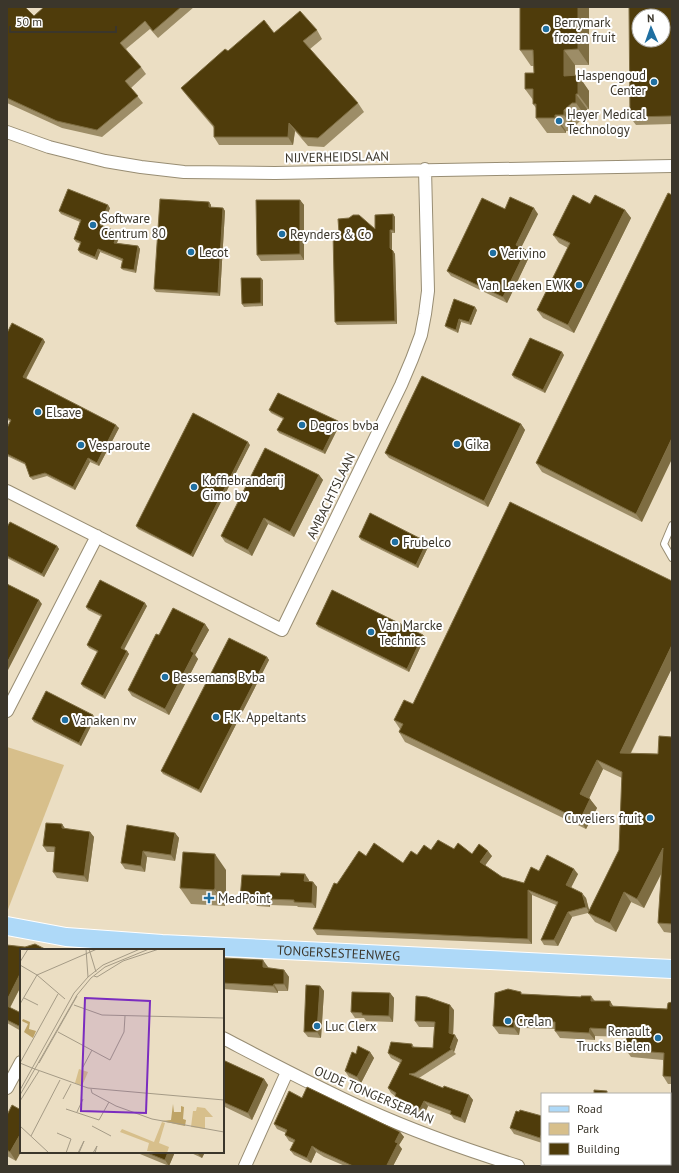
<svg xmlns="http://www.w3.org/2000/svg" width="679" height="1173" font-family="'PT Sans',sans-serif">
	<style>
		.green { fill: #d7bf8b }
		.lines { fill: none; stroke-linecap: round; stroke-linejoin: round }
		.lane-casing { stroke: #988d73; stroke-width: 8 }
		.street-casing { stroke: #988d73; stroke-width: 14 }
		.primary-casing { stroke: #fff; stroke-width: 20 }
		.lane { stroke: #fff; stroke-width: 6 }
		.street { stroke: #fff; stroke-width: 12 }
		.primary { stroke: #aed9f8; stroke-width: 18 }
		.wall { fill: #9d8d67 }
		.shaded-wall { fill: #7e6d42 }
		.building { fill: #4f3c0b; stroke: #7e6d42; fill-rule: evenodd }
		.poi-dot { fill: #1f6fa1; stroke: #fff; stroke-width: 1.5 }
		.labels { text-anchor: middle; dominant-baseline: central; stroke-width: 4; stroke-linejoin: round; paint-order: stroke }
		.poi-label { font-size: 13px; fill: #3b362b; stroke: #fff; text-anchor: start }
		.street-label { font-size: 13px; fill: #3b362b; stroke: #fff }
		.inset-road { fill: none; stroke: #a59b86; stroke-width: 1 }
		.view { fill: #7b2cbf; fill-opacity: 0.15; stroke: #7b2cbf; stroke-width: 2 }
		.inset-edge { fill: none; stroke: #3b362b; stroke-width: 2 }
	</style>
	<rect width="100%" height="100%" fill="#ebdec3"/>
	<path class="green" d="M7 747 64 765 7 912Z"/>
	<g class="lines">
		<defs>
			<path id="lane" d="M672 525 664 544 672 558"/>
			<path id="street" d="M7 132 49 147 105 161 141 167 184 172 275 173 672 166
				M7 491 282 630 401 385 412 359 421 335 425 314 428 291 425 169
				M7 711 97 536
				M223 1038C271 1063 318 1088 367 1110 416 1132 467 1150 518 1166
				M7 1088 21 1062
				M245 1166 287 1072"/>
			<g id="primary">
				<path id="s1" d="M7 926 66 937 162 944 672 969"/>
			</g>
		</defs>
		<use href="#lane" class="lane-casing"/>
		<use href="#street" class="street-casing"/>
		<use href="#primary" class="primary-casing"/>
		<use href="#lane" class="lane"/>
		<use href="#street" class="street"/>
		<use href="#primary" class="primary"/>
	</g>
	<path class="wall" d="M7 7 34 16 44 7H194L158 38 150 29 126 49 141 67 146 74 131 88 143 103 102 137 62 128 7 103Z
		M520 7H589V65H575V75H578L589 91V109H587V118H583L575 126V131H566V133H547L536 118V108L533 104V100L525 89 534 73V66H531L520 50Z
		M672 7V124L636 125 630 117Z
		M317 30 322 39 310 49 358 103 364 112 324 147 308 146 295 131 293 145H219L214 137V128L187 96 181 88 228 51 274 33Z
		M672 195 642 522 542 472 536 463Z
		M300 200 304 205V260L261 261 257 255Z
		M209 202 211 205V208H223L225 211 220 296 156 292 154 289Z
		M590 204 625 210 631 218 574 333 543 318 537 310 568 248 559 243 553 235Z
		M110 208 103 226 118 232 120 235 117 243 138 246 140 249 136 273 123 270 121 268 122 261 100 252 97 260 80 253 78 250 81 244 76 242 74 239 80 222 61 214 59 211Z
		M505 209 538 214 521 247 530 255 507 303 451 276 447 271Z
		M393 214 395 217V233H392V250L395 254 397 324 337 325 335 322Z
		M263 280V306L244 307 242 304Z
		M477 310 471 325 461 322 458 333 447 328 445 326Z
		M7 333 43 339 45 342 26 379 119 428 99 466 90 462 75 490 47 476 33 480 30 477 26 465 7 456V428L10 421 7 420Z
		M564 355 545 393 514 378 512 375Z
		M269 410 340 424 325 454 279 433 277 430 283 419 271 413Z
		M521 424 525 430 488 507 389 458 385 453Z
		M250 445 193 557 138 529 136 526Z
		M319 475 323 480 294 537 268 524 252 556 225 542 221 536Z
		M7 527 57 546 59 549 44 577 7 558Z
		M359 537 429 545 418 568 361 540Z
		M147 606 124 650 127 651 129 654 105 699 83 687 81 684 97 652 89 648 87 645 102 617 88 610 86 607Z
		M205 624 209 630 195 655 198 659 169 715 132 696 128 690 159 635Z
		M316 624 423 635 425 637 409 672 318 627Z
		M267 657 269 660 201 793 163 774 161 771Z
		M672 668 631 753 658 754 672 737V933L664 932 658 923 661 874 644 908 631 902 616 932 595 922 588 913 572 917 558 946 544 945 541 940 556 905 532 895V944L317 935 313 929 337 884 366 856 403 863 417 855 431 850 454 849 472 854 492 856 485 865 502 877 524 883 539 871 578 874 571 888 586 898 589 911 619 850 622 778 603 769 589 798 597 808 586 829 405 742 399 732 400 729 394 720 413 704Z
		M95 718 81 746 34 722 32 719Z
		M62 824 65 829 90 832 94 837 88 882 57 878 53 872 55 852H47L43 846Z
		M175 833 179 838 175 861 147 857 145 872 125 869 121 863Z
		M226 870V904H225V906L191 904 180 888Z
		M309 880V881L313 882 317 887 316 908 298 907 297 906 270 905V907L257 906 255 904H244L240 899Z
		M7 945 21 950V986L10 1008 21 1013V1031L7 1023Z
		M223 958 268 967V968L284 970 289 977 288 991H278V993L223 989Z
		M320 986 324 991 321 1038 308 1037 304 1032Z
		M390 993 394 998 393 1022 366 1021 364 1018H355L351 1012Z
		M522 994 581 997 591 996 595 1001H610L613 1007 667 1009 672 1002V1084H668L663 1076V1060L631 1057 626 1050V1037L595 1036V1040L560 1038 555 1031V1029L524 1028H520L519 1035 499 1034 493 1026Z
		M454 1010 453 1034 458 1040 454 1052 456 1054 419 1078 443 1088 469 1095 473 1100 465 1123 454 1119 451 1115 428 1106 424 1115 398 1102 395 1096 391 1093 388 1088 400 1063 391 1058 388 1053 412 1044 414 1047 433 1048 434 1027H419L415 1021Z
		M370 1052 374 1058 361 1083 349 1077 345 1071 356 1054Z
		M223 1060 264 1079 268 1085 252 1120 223 1106Z
		M302 1098 400 1132 404 1137 399 1145 402 1149 393 1166H345L324 1157 316 1152 311 1163 294 1155 290 1150 294 1143 289 1141 285 1135 286 1133 277 1129 274 1124Z
		M519 1112 542 1116V1143L514 1134 510 1128Z
		M7 1115 16 1161 7 1156Z
		M139 1152H175L169 1166 140 1154Z
		M189 1152H205L202 1158Z"/>
	<path class="shaded-wall" d="M578 7H589V65L578 49Z
		M564 50 575 65V91L564 76Z
		M578 75 589 91V109L578 94Z
		M576 94 587 109V118L576 103Z
		M564 110 575 126V131L564 115Z
		M555 115 566 131V133L555 118Z
		M289 123 295 131 293 145 288 137Z
		M300 200 304 205V260L300 254Z
		M209 202 211 205V210L209 207Z
		M108 205 110 208 102 228 100 225Z
		M223 208 225 211 220 296 218 293Z
		M534 208 538 214 520 250 516 245Z
		M625 210 631 218 574 333 568 325Z
		M393 214 395 217V233L393 230Z
		M390 230 392 233V251L390 248Z
		M118 232 120 235 116 245 114 243Z
		M138 246 140 249 136 273 134 270Z
		M98 249 100 252 97 260 95 257Z
		M526 250 530 255 507 303 503 297Z
		M393 251 395 254 397 324 395 321Z
		M261 278 263 280V306L261 303Z
		M475 307 477 310 471 325 469 322Z
		M459 319 461 322 458 333 456 330Z
		M43 339 45 342 25 380 23 377Z
		M562 352 564 355 545 393 543 390Z
		M338 421 340 424 325 454 323 451Z
		M521 424 525 430 488 507 484 501Z
		M116 425 119 428 99 466 97 463Z
		M672 438V459L642 522 636 514Z
		M248 442 250 445 193 557 191 555Z
		M88 458 90 462 75 490 73 487Z
		M319 475 323 480 294 537 290 532Z
		M264 518 268 524 252 556 248 550Z
		M427 542 429 545 418 568 416 565Z
		M57 546 59 549 44 577 42 574Z
		M39 600 42 604 7 672V663Z
		M145 603 147 606 123 651 121 648Z
		M205 624 209 630 195 655 198 659 169 715 165 709 191 651Z
		M423 635 425 637 409 672 407 669Z
		M672 645V668L626 762 620 753Z
		M127 651 129 654 105 699 103 696Z
		M267 657 269 660 201 793 199 790Z
		M93 715 95 718 81 746 79 743Z
		M597 760 603 769 587 803 580 794Z
		M590 799 597 808 586 829 580 820Z
		M62 824 66 830 62 828Z
		M90 832 94 837 88 882 84 876Z
		M175 833 179 838 175 861 171 855Z
		M663 848 669 858 644 908 637 899Z
		M143 851 147 857 145 872 141 866Z
		M488 851 492 856 484 867 480 862Z
		M215 854 226 870V904L215 889Z
		M574 869 578 874 569 891 566 885Z
		M305 874 309 880 308 887 304 881Z
		M313 882 317 887 316 908 312 903Z
		M214 889 225 904V906L214 890Z
		M528 890 532 895V944L528 939Z
		M624 892 631 902 616 932 610 923Z
		M582 893 586 898 590 913 586 907Z
		M266 899 270 905V907L266 901Z
		M568 912 572 917 558 946 554 940Z
		M263 960 268 967V974L263 967Z
		M284 970 289 977 288 991 284 984Z
		M20 974 21 975V986L8 1011 7 1009V1000Z
		M274 984 278 991V993L273 986Z
		M320 986 324 991 321 1038 317 1032Z
		M390 993 394 998 393 1022 389 1016Z
		M591 996 596 1004 591 1001Z
		M610 1001 615 1009 610 1006Z
		M450 1005 454 1010 453 1038 449 1033Z
		M514 1021 520 1028 519 1035 514 1028Z
		M590 1028 595 1036V1040L589 1033Z
		M455 1035 458 1040 454 1052 452 1049 450 1048Z
		M370 1052 374 1058 361 1083 357 1077Z
		M264 1079 268 1085 252 1120 248 1113Z
		M469 1095 473 1100 465 1123 461 1118Z
		M424 1101 428 1106 424 1115 420 1109Z
		M400 1132 404 1137 399 1145 402 1149 393 1166H388L387 1165 395 1142Z
		M21 1133V1152L16 1161 10 1152Z
		M542 1133V1140L540 1138Z
		M312 1146 316 1152 311 1163 307 1158Z
		M168 1152H175L169 1166 165 1160Z
		M199 1152H205L202 1158 198 1154Z"/>
	<path class="building" d="M7 7H25L34 16 44 7H181L153 31 145 21 120 43 141 67 125 81 138 96 97 130 57 121 7 98Z
		M520 7H578V49L564 50V76L578 75V94H576V103H572L564 110V115H555V118H536V104H533V89H525V73H534L533 50H520Z
		M629 7H672V116L630 117ZM639 16H663V40H639Z
		M300 11 317 30 303 41 358 103 318 138 302 137 289 123 288 137H214V126L181 88 225 49 228 51 264 20 274 33Z
		M68 189 108 205 100 225 118 232 114 243 138 246 134 270 121 268 123 259 98 249 95 257 78 250 81 242 74 239 81 220 59 211Z
		M668 193 672 195V438L636 514 536 463Z
		M573 195 590 204 595 195 625 210 568 325 537 310 570 243 553 235Z
		M510 197 534 208 516 245 526 250 503 297 447 271 482 198 505 209Z
		M160 199 209 202V207L223 208 218 293 154 289Z
		M256 200H300V254L257 255Z
		M393 214V230H390V248L393 251 395 321 335 322 333 233H339L338 219 349 218 353 215H359L375 229V215Z
		M241 278H261V303L242 304Z
		M454 299 475 307 469 322 459 319 456 330 445 326Z
		M12 323 43 339 23 377 116 425 97 463 88 458 73 487 45 473 30 477 25 463 7 454V428L11 420 7 418V333Z
		M530 338 562 352 543 390 512 375Z
		M422 376 521 424 484 501 385 453Z
		M278 393 338 421 323 451 277 430 284 418 269 410Z
		M193 413 248 442 191 555 136 526Z
		M265 448 319 475 290 532 264 518 248 550 221 536Z
		M510 502 672 581V645L620 753 658 754 659 736 672 737V924L658 923 663 848 637 899 624 892 610 923 588 913 619 850 622 772 597 760 580 794 590 799 580 820 399 732 403 724 394 720 404 700 413 704Z
		M370 513 427 542 416 565 359 537Z
		M10 522 57 546 42 574 7 556V527Z
		M100 580 145 603 121 648 127 651 103 696 81 684 98 651 87 645 102 615 86 607Z
		M7 584 39 600 7 663Z
		M332 590 423 635 407 669 316 624Z
		M173 608 205 624 191 651 194 653 165 709 128 690 156 634 159 635Z
		M229 638 267 657 199 790 161 771Z
		M46 691 93 715 79 743 32 719Z
		M46 823 62 824V828L90 832 84 876 53 872 55 847 43 846Z
		M127 825 175 833 171 855 143 851 141 866 121 863Z
		M438 840 454 849 458 843 472 854 479 844 488 851 480 862 502 877 524 883 531 867 539 871 547 855 574 869 566 885 582 893 586 907 568 912 554 940H541L558 902 528 890V939L313 929 334 883 337 884 359 851 366 856 374 843 403 863 411 851 417 855 424 845 431 850Z
		M183 852 215 854V889H214V890L180 888Z
		M281 873 305 874 304 881 313 882 312 903 294 902V900L266 899V901H253V899H240L242 875 280 876Z
		M35 944 47 950H21V975L20 974 7 1000V945L25 947Z
		M223 958 263 960V967L284 970V984H274L273 986 223 983Z
		M306 985 320 986 317 1032H304Z
		M508 989 521 992V994L581 997V996H591V1001H610V1006L667 1009 668 1003 672 1002V1077L663 1076 664 1053 626 1050 627 1030 590 1028 589 1033 555 1031V1022L519 1021H514V1028L493 1026 495 993Z
		M352 992 390 993 389 1016 362 1015V1013L351 1012Z
		M416 996 427 997 450 1005 449 1033 455 1035 450 1048 452 1049 415 1073 409 1074 443 1088 444 1086 469 1095 461 1118 450 1114 451 1111 424 1101 420 1109 395 1096 396 1093 388 1088 402 1060 388 1053 391 1042 412 1044V1047L433 1048 435 1022 415 1021Z
		M7 1006 21 1013V1027L7 1020Z
		M358 1046 370 1052 357 1077 345 1071 352 1052 356 1054Z
		M223 1060 264 1079 248 1113 223 1102Z
		M307 1087 400 1132 395 1142 398 1143 387 1165 389 1166H353L320 1151 312 1146 307 1158 290 1150 295 1140 285 1135 287 1130 274 1124 289 1091 302 1098Z
		M594 1090 607 1091V1094H594Z
		M12 1105 21 1110V1133L10 1152 7 1150V1115Z
		M520 1110 542 1116V1133L540 1138 510 1128 516 1111 519 1112Z
		M145 1152H168L165 1160Z"/>
	<g class="poi-dot">
		<circle cx="546" cy="29" r="4"/>
		<circle cx="654" cy="82" r="4"/>
		<circle cx="559" cy="121" r="4"/>
		<circle cx="93" cy="225" r="4"/>
		<circle cx="282" cy="234" r="4"/>
		<circle cx="191" cy="252" r="4"/>
		<circle cx="493" cy="253" r="4"/>
		<circle cx="579" cy="285" r="4"/>
		<circle cx="38" cy="412" r="4"/>
		<circle cx="302" cy="425" r="4"/>
		<circle cx="457" cy="444" r="4"/>
		<circle cx="81" cy="445" r="4"/>
		<circle cx="194" cy="487" r="4"/>
		<circle cx="395" cy="542" r="4"/>
		<circle cx="371" cy="632" r="4"/>
		<circle cx="165" cy="677" r="4"/>
		<circle cx="216" cy="717" r="4"/>
		<circle cx="65" cy="720" r="4"/>
		<circle cx="650" cy="818" r="4"/>
		<path d="M207 892h4v4h4v4h-4v4h-4v-4h-4v-4h4z"/>
		<circle cx="508" cy="1021" r="4"/>
		<circle cx="317" cy="1026" r="4"/>
		<circle cx="658" cy="1038" r="4"/>
	</g>
	<g class="labels">
		<g class="poi-label">
			<text x="554" y="22">Berrymark<tspan x="554" dy="15">frozen fruit</tspan></text>
			<text x="646" y="75" text-anchor="end">Haspengoud<tspan x="646" dy="15">Center</tspan></text>
			<text x="567" y="114">Heyer Medical<tspan x="567" dy="15">Technology</tspan></text>
			<text x="101" y="218">Software<tspan x="101" dy="15">Centrum 80</tspan></text>
			<text x="290" y="234">Reynders &amp; Co</text>
			<text x="199" y="252">Lecot</text>
			<text x="501" y="253">Verivino</text>
			<text x="571" y="285" text-anchor="end">Van Laeken EWK</text>
			<text x="46" y="412">Elsave</text>
			<text x="310" y="425">Degros bvba</text>
			<text x="465" y="444">Gika</text>
			<text x="89" y="445">Vesparoute</text>
			<text x="202" y="480">Koffiebranderij<tspan x="202" dy="15">Gimo bv</tspan></text>
			<text x="403" y="542">Frubelco</text>
			<text x="379" y="625">Van Marcke<tspan x="379" dy="15">Technics</tspan></text>
			<text x="173" y="677">Bessemans Bvba</text>
			<text x="224" y="717">F.K. Appeltants</text>
			<text x="73" y="720">Vanaken nv</text>
			<text x="642" y="818" text-anchor="end">Cuveliers fruit</text>
			<text x="218" y="898">MedPoint</text>
			<text x="516" y="1021">Crelan</text>
			<text x="325" y="1026">Luc Clerx</text>
			<text x="650" y="1031" text-anchor="end">Renault<tspan x="650" dy="15">Trucks Bielen</tspan></text>
		</g>
		<g class="street-label">
			<text transform="translate(337 157) rotate(-1)">NIJVERHEIDSLAAN</text>
			<text transform="translate(331 496) rotate(-64)">AMBACHTSLAAN</text>
			<text stroke="none"><textPath href="#s1" startOffset="333">TONGERSESTEENWEG</textPath></text>
			<text transform="translate(374 1095) rotate(23)">OUDE TONGERSEBAAN</text>
		</g>
	</g>
	<g transform="translate(20 949)">
		<rect width="204" height="204" fill="#ebdec3"/>
		<path d="M59 120 68 123 62 137 55 134ZM177 158 185 159 193 168H185V180L171 178 173 162H176ZM142 173 145 174 139 194 149 198 147 204 127 202 129 194 100 183 102 180 134 193Z" fill="#d7bf8b"/>
		<path d="M3 70 10 73 9 80 16 82 13 89 4 83 8 75 2 72ZM153 155 154 163H161V157L164 158 163 170 166 171 165 177 141 172 151 171Z" fill="#bea366"/>
		<path class="inset-road" d="M66 0 68 28M69 0 76 23M0 13 8 0M0 16 17 26 45 50M83 16 120 0M85 18 129 0M17 26 77 0M74 27 77 28 103 12 139 0M4 49 18 56M0 55 17 26M54 56 82 66 204 69M38 83 90 111 104 83 105 67M0 114 38 45M0 114 12 119M19 114 57 47M63 118 72 101M12 119 68 139 204 151M71 140 72 144 96 157 132 170 204 183M0 141 54 44 68 28 83 16M0 146 57 46 71 29 85 18M43 150 51 135M0 152 19 122M46 160 79 171 89 153M57 163 63 150M0 177 29 204M72 177 91 187M37 184 51 190 46 204M11 187 40 131M58 204 64 192 59 204M73 204 77 197 75 204"/>
		<path class="view" d="M65 49 130 52 126 164 61 162Z"/>
		<rect width="204" height="204" class="inset-edge"/>
	</g>
	<rect width="679" height="1173" fill="none" stroke="#3b362b" stroke-width="16"/>
	<rect x="541" y="1093" width="130" height="72" fill="#ffffff" stroke="#b1afaa"/>
	<rect x="549" y="1106" width="20" height="6" fill="#aed9f8" stroke="#b1afaa"/>
	<text x="577" y="1113" font-size="12" fill="#3b362b">Road</text>
	<rect x="549" y="1123" width="20" height="12" fill="#d7bf8b" stroke="#b1afaa"/>
	<text x="577" y="1133" font-size="12" fill="#3b362b">Park</text>
	<rect x="549" y="1143" width="20" height="12" fill="#4f3c0b" stroke="#b1afaa"/>
	<text x="577" y="1153" font-size="12" fill="#3b362b">Building</text>
	<g transform="translate(651 28) rotate(358)"><circle r="19" fill="#ffffff" stroke="#b1afaa"/>
	<path d="M0-3L7 15L0 10L-7 15Z" fill="#1f6fa1"/>
	<text y="-6" font-size="11" font-weight="bold" text-anchor="middle" fill="#3b362b">N</text>
	</g>
	<path d="M10 26v6h106v-6" fill="none" stroke="#3b362b" stroke-width="2"/>
	<text x="16" y="26" font-size="12" fill="#3b362b" stroke="#ffffff" stroke-width="3" paint-order="stroke">50 m</text>
</svg>
